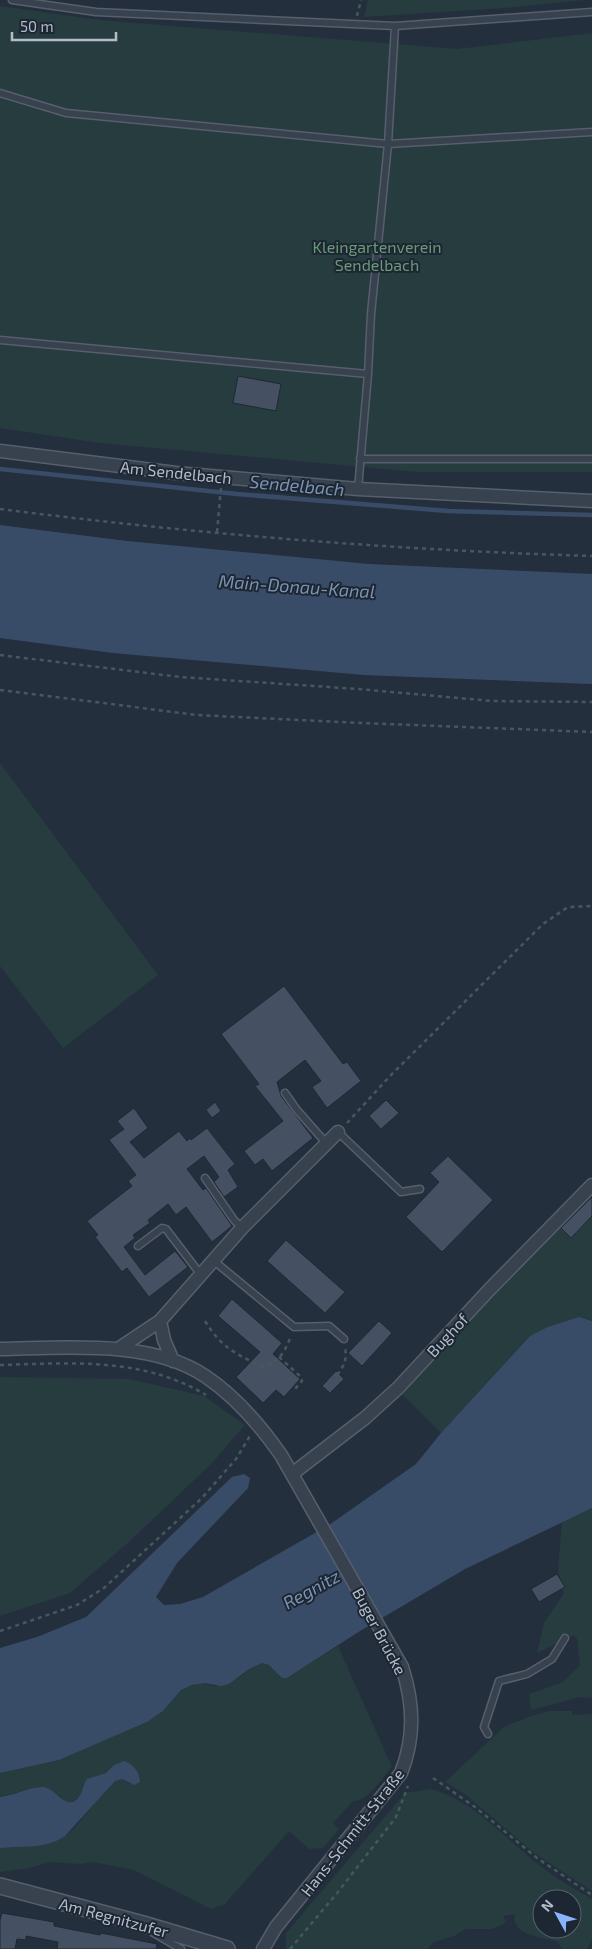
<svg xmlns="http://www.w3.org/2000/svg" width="592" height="1949" font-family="'Exo 2',sans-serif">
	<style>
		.green { fill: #263c3f; fill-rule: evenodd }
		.water { fill: #394c67 }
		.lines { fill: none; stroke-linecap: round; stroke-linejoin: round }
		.stream { stroke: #394c67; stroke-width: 4.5 }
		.building { fill: #455162; stroke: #1f2835 }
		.service-casing { stroke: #565f6c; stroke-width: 9 }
		.minor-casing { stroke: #565f6c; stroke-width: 15 }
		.tertiary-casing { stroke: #565f6c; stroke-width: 18 }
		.path { stroke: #44595c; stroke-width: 2.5; stroke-dasharray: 4 4; stroke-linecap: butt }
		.service { stroke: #38414e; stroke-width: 6 }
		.minor { stroke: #38414e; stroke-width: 12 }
		.tertiary { stroke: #38414e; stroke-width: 15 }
		.labels { text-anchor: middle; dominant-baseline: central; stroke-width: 4; stroke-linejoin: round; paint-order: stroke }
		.park-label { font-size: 16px; fill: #6b9a76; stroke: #1d2633 }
		.street-label { font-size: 16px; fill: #b4bcc9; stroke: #1d2633 }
		.water-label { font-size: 18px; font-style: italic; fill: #7c92b1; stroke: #1d2633 }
	</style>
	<rect width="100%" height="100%" fill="#242f3e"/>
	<path class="green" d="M368 0H584L505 8 364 17Z
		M0 6 100 20 457 49 592 33V472H417L100 443 0 428Z
		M0 763 158 975 63 1048 0 966Z
		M592 1196V1321L579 1317 530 1336 441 1433 400 1392 454 1334Z
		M0 1377 129 1379 204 1396 245 1425 211 1464 130 1541 70 1593 0 1616Z
		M592 1508V1698L580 1697 531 1710 529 1694 563 1682 580 1665 577 1639 574 1635 537 1653 544 1623 564 1593 558 1571 562 1521Z
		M338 1646 392 1767C382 1778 368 1802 353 1801L333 1823 339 1829 323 1848 309 1849 289 1831 225 1904 211 1909 134 1870 93 1862 80 1864 49 1862 30 1868 0 1872V1848C19 1846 40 1847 58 1840 78 1832 96 1796 115 1781L122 1779 130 1784H137L140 1779 138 1773 129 1763 114 1765 106 1773 84 1783 81 1795 77 1799 69 1803 64 1801 59 1795 39 1787 0 1797V1773L59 1760 147 1722 163 1711 181 1690 192 1685 205 1683 215 1686 240 1677 249 1669 262 1663 269 1665 287 1678Z
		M549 1711H572V1715L592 1714V1891L534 1853 465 1794 445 1782 504 1727 528 1717Z
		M431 1789C469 1799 498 1831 528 1856 548 1873 569 1886 592 1899V1939L587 1949H562L558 1942 555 1941C541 1937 510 1935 515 1914L503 1916 506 1921 504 1924 491 1929H466L454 1936 434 1942 427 1949H286V1933L405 1793ZM542 1899H572V1929H542Z"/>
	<path class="water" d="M0 525 127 541 369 564 592 574V684L364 675 113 653 0 638Z
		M579 1317 592 1321V1508L465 1569 360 1631 287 1678H282L269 1665 262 1663 249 1669 229 1684 221 1686 205 1683 192 1685 181 1690 163 1711 147 1722 59 1760 0 1773V1648L37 1637 86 1617 232 1477 244 1474 250 1478 248 1488 177 1563 156 1597 164 1605 180 1604 203 1597 329 1525 416 1464 441 1433 530 1336 548 1327Z
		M124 1761C133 1764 140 1772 140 1782L134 1785 122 1779 115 1781 65 1836C47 1849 21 1846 0 1848V1797C12 1796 32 1786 43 1787 57 1788 66 1813 79 1797 83 1791 83 1784 87 1779L106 1773 114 1765Z"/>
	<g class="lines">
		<path class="stream" d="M0 469 237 494 448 511 592 515"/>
	</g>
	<path class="building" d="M238 376 281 384 276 411 233 403Z
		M284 986 343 1064 347 1062 361 1081 327 1108 312 1087 321 1081 305 1060 277 1082 281 1096 313 1138 272 1171 263 1159 255 1165 244 1151 283 1121 255 1086 259 1084 221 1034Z
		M386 1100 399 1113 381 1129 369 1116Z
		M215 1102 221 1111 212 1118 206 1110Z
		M134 1108 148 1128 130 1142 144 1158 179 1131 187 1141 190 1138 191 1140 207 1128 235 1164 228 1170 238 1187 224 1197 214 1182 219 1177 204 1156 187 1169 203 1190 206 1188 232 1226 212 1242 186 1207 176 1215 168 1204 148 1220 150 1223 133 1235 135 1238 124 1247 145 1275 175 1251 188 1267 149 1297 127 1268 122 1272 95 1237 98 1235 87 1221 132 1186 128 1181 136 1175 109 1140 124 1129 117 1121Z
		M448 1156 493 1200 442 1252 406 1217 439 1182 430 1173Z
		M592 1197V1216L571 1238 561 1228Z
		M286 1240 345 1292 325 1313 267 1261Z
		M232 1299 282 1343 273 1354 300 1379 284 1397 276 1390 263 1403 236 1377 260 1352 218 1316Z
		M379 1321 392 1333 362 1366 348 1353Z
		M336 1371 344 1379 330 1393 322 1386Z
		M557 1574 565 1587 539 1602 531 1589Z
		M2 1913 54 1922V1926L100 1935 101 1933 157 1944 156 1949H57L58 1942 26 1936V1940L17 1939 15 1949H0V1920Z"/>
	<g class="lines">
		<defs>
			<path id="service" d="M12 0 96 12 395 26 592 12
				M0 93 66 113 388 144 592 132
				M0 340 368 374 358 489
				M368 374 371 314 388 144 395 26
				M360 459H592
				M285 1093 297 1110 327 1144
				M338 1132 401 1192 420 1189
				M205 1178 234 1220 242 1228
				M138 1246 162 1228 166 1229 201 1275
				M214 1261 294 1327 329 1326 344 1339
				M488 1734 484 1727 499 1681 527 1674 552 1659 565 1638
				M152 1932 181 1949"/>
			<path id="minor" d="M0 451 176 473 358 489 592 501
				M160 1321 164 1340 173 1361
				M0 1349C63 1348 150 1339 205 1376 235 1396 260 1425 281 1455L402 1667C414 1704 415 1737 401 1773L276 1927 263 1949
				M118 1349 160 1321 242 1228 338 1132
				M292 1474 365 1418 398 1388 489 1290 592 1185"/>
			<path id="tertiary" d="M0 1886 143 1924 227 1949"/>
		</defs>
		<use href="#service" class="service-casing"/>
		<use href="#minor" class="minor-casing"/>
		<use href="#tertiary" class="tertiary-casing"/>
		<path class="path" d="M357 16 361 0
			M0 509C196 534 394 550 592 556
			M217 532 221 488
			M0 655 180 677 358 689 492 701 592 702
			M0 690 197 715 361 723 592 732
			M347 1123 390 1076 543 924 568 907 592 906
			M205 1321C222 1348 234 1353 263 1367 279 1363 285 1351 291 1336
			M279 1357 301 1377 302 1381 295 1389 293 1387
			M0 1365C71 1363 143 1357 206 1395
			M337 1375C345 1365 347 1359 345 1347
			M0 1631 77 1605 104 1588 202 1498 236 1459 250 1436
			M433 1778 475 1807 537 1858 592 1895
			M290 1949 338 1892 396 1817 408 1786"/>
		<use href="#service" class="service"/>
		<use href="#minor" class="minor"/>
		<use href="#tertiary" class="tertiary"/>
	</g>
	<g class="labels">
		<g class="park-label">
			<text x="377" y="246">Kleingartenverein<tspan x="377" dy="18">Sendelbach</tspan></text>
		</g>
		<g class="street-label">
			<text transform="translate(176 472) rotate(6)">Am Sendelbach</text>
			<text transform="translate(447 1335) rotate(-47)">Bughof</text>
			<text transform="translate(380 1631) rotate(62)">Buger Brücke</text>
			<text transform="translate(352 1832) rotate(-52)">Hans-Schmitt-Straße</text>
			<text transform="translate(114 1917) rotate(15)">Am Regnitzufer</text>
		</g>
		<g class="water-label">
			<text transform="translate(297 485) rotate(5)">Sendelbach</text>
			<text transform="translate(297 586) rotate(4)">Main-Donau-Kanal</text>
			<text transform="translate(311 1589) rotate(-29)">Regnitz</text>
		</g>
	</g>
	<g transform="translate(557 1914) rotate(310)"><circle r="24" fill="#1d2633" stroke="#59626f"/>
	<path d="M0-4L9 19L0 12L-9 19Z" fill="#8ab4f8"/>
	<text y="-8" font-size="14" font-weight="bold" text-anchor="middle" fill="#b4bcc9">N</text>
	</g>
	<path d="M12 32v8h104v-8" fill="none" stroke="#b4bcc9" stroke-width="2.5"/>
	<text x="20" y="32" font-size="15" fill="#b4bcc9" stroke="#1d2633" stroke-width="4" paint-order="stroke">50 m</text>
</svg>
